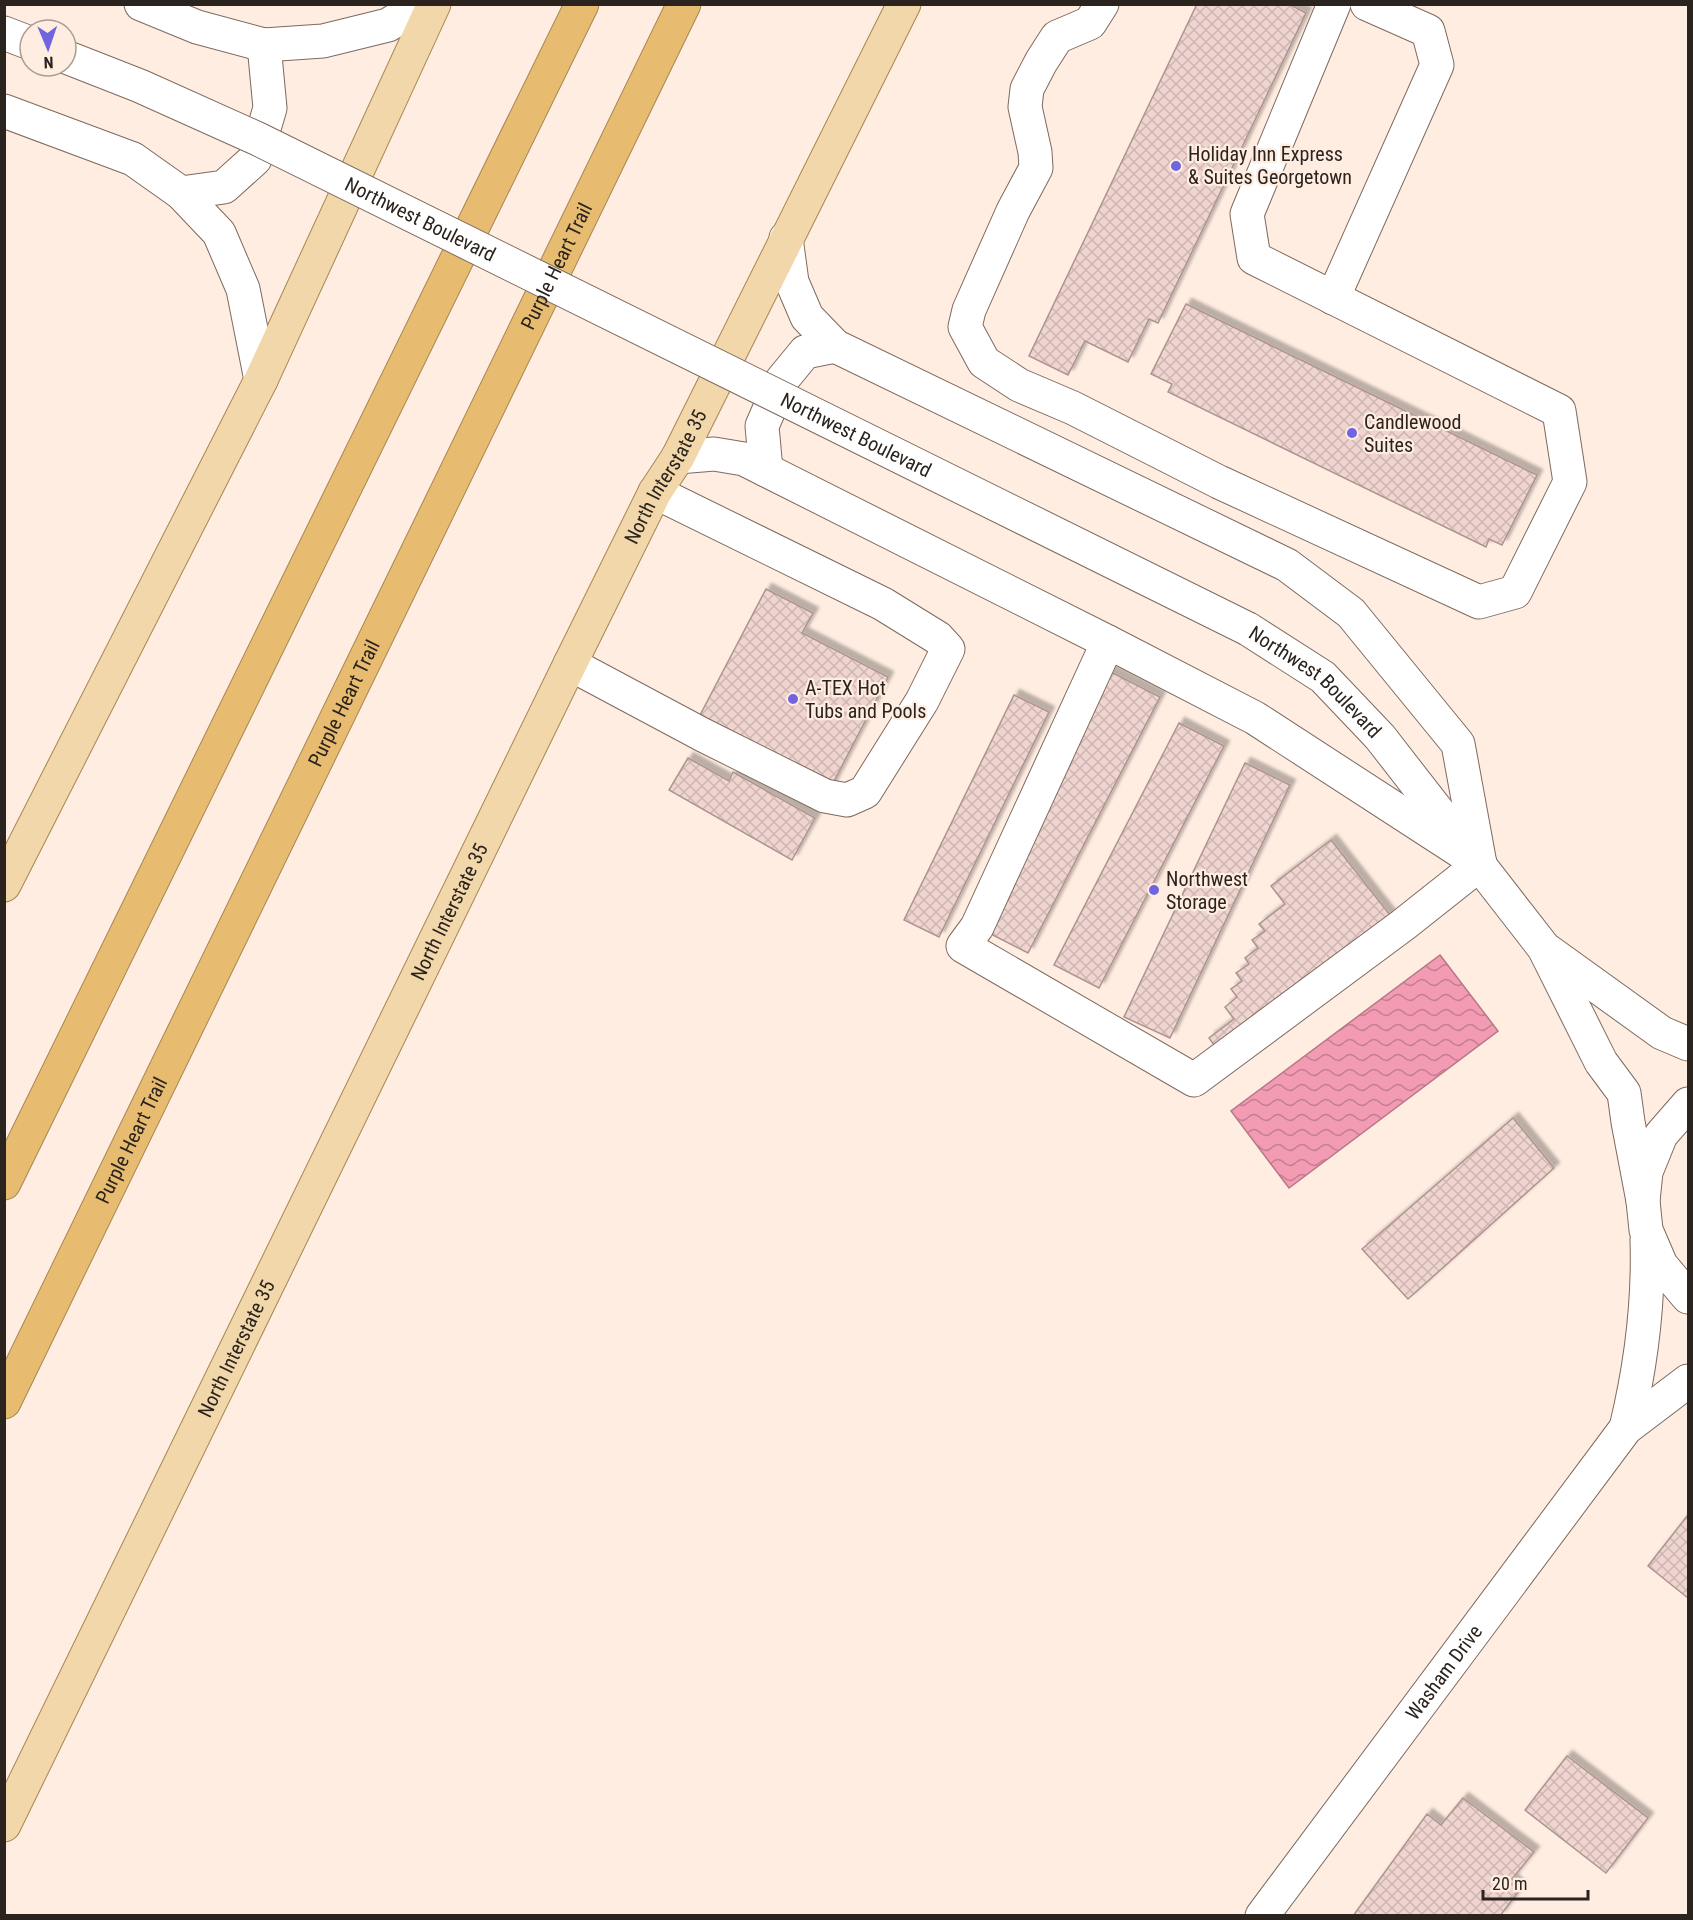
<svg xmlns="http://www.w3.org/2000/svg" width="1693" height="1920" font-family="'Roboto Condensed',sans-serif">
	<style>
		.water { fill: url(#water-waves); stroke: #b67786; stroke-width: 1.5 }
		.building { fill: url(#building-cross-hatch); stroke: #ad9490; stroke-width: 1.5; filter: url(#shadow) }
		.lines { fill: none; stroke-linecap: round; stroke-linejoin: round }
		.minor-casing { stroke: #7e6a5e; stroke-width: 35 }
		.major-casing { stroke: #a68653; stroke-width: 35 }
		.highway-casing { stroke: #a68653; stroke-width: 35 }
		.minor { stroke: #fff; stroke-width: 33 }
		.major { stroke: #f1d7a9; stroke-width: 33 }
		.highway { stroke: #e8bc70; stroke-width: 33 }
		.minor-bridge-casing { stroke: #7e6a5e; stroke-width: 35; stroke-linecap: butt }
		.minor-bridge { stroke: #fff; stroke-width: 33 }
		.poi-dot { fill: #7164df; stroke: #ffede1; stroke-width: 2 }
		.labels { text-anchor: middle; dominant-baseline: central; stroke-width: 4.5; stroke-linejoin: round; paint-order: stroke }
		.poi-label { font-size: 20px; fill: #2b231e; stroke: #ffede1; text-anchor: start }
		.street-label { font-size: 20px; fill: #2b231e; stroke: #ffede1 }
	</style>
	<defs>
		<pattern id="water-waves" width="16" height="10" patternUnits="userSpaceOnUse" patternTransform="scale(1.5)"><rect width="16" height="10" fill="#f29bb3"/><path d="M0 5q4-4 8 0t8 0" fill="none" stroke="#c47e91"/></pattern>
		<pattern id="building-cross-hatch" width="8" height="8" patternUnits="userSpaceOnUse" patternTransform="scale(1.5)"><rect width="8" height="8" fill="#f0d4d0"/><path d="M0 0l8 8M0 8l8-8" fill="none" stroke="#ceb6b2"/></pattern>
		<filter id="shadow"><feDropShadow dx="5.5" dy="-5.5" stdDeviation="1.5" flood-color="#0004"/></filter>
	</defs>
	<rect width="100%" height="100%" fill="#ffede1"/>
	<path class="water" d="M1440 955 1498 1031 1289 1188 1231 1111Z"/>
	<path class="building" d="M1197 4H1289L1306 13 1158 323 1149 319 1128 362 1085 341 1068 375 1029 356Z
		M1186 304 1537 475 1502 545 1489 539 1486 547 1168 392 1172 384 1151 374Z
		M766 589 813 613 802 633 888 677 830 789 697 721Z
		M1109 671 1160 697 1028 953 977 927Z
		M1014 695 1049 712 939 937 904 920Z
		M1179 723 1224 746 1099 988 1054 965Z
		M688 758 729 781 733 772 815 818 792 860 669 790Z
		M1245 763 1290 785 1170 1038 1124 1017Z
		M1331 840 1390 915 1214 1045 1209 1038 1234 1019 1225 1007 1237 997 1231 989 1242 981 1236 973 1249 964 1245 958 1258 948 1252 940 1265 931 1259 924 1285 904 1271 886Z
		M1513 1118 1554 1168 1408 1299 1362 1249Z
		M1688 1515V1598L1648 1566Z
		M1567 1756 1648 1818 1606 1873 1525 1810Z
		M1463 1798 1534 1852 1512 1879 1521 1888 1500 1916H1353L1427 1814 1441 1825Z"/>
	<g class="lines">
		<defs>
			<g id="minor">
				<path d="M141 4 197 27 264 45 323 41 388 25 422 4"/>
				<path d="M1102 4 1090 23 1057 37 1041 62 1027 89 1025 107 1035 152 1036 168 1013 211 969 310 965 327 984 362 1019 385 1073 408 1219 482 1479 602 1515 592 1570 482 1559 411 1254 258 1247 214 1334 4"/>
				<path d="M4 33 30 43"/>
				<path d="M4 111 133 159 181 193 219 233 243 289 261 380"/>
				<path d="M181 193 224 187 255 159 270 108 264 45"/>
				<path d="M786 238 792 282 807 317 835 346 1287 565 1351 613 1458 744 1480 864"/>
				<path d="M1333 298 1437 65 1428 31 1367 4"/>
				<path d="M678 457 714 454 744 459 1108 642 1255 718 1480 864"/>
				<path d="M766 470 762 426 782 380 805 352 835 346"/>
				<path id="s1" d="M1248 629 1323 677 1380 737 1544 948 1601 1062 1624 1093 1628 1122 1643 1201"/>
				<path d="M1108 642 977 927 963 946 1194 1080 1403 925 1480 864"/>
				<path d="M570 664 703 735 825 796 847 800 865 792 922 701 948 649 938 638 883 604 655 492"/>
				<path d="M1548 951 1662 1033 1688 1044"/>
				<path d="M1688 1104 1661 1135 1646 1172 1643 1201 1646 1230 1661 1265 1688 1297"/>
				<path d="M1626 1428C1641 1366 1649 1304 1647 1240"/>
				<path id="s2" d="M1262 1916 1626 1428 1688 1381"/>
			</g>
			<g id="major">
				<path d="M4 885 261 380 434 4"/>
				<path id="s3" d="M4 1825 570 664 655 492 678 457 904 4"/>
			</g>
			<g id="highway">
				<path d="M4 1183 582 4"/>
				<path id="s4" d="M4 1402 684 4"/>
			</g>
		</defs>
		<use href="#minor" class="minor-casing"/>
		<use href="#major" class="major-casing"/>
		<use href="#highway" class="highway-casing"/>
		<use href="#minor" class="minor"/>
		<use href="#major" class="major"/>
		<use href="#highway" class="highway"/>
		<defs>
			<g id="minor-bridge">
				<path id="s5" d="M66 57 140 86 258 139 1248 629"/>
			</g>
		</defs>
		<use href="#minor-bridge" class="minor-bridge-casing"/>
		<use href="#minor-bridge" class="minor-bridge"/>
	</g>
	<g class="poi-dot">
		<circle cx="1176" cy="166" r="6"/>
		<circle cx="1352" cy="433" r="6"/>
		<circle cx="793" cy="699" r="6"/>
		<circle cx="1154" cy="890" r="6"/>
	</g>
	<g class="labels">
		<g class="poi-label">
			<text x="1188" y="154">Holiday Inn Express<tspan x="1188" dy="23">&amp; Suites Georgetown</tspan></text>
			<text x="1364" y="422">Candlewood<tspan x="1364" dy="23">Suites</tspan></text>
			<text x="805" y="688">A-TEX Hot<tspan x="805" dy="23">Tubs and Pools</tspan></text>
			<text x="1166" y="879">Northwest<tspan x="1166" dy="23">Storage</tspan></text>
		</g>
		<g class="street-label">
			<text stroke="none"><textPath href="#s5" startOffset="390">Northwest Boulevard</textPath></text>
			<text stroke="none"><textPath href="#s4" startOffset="1263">Purple Heart Trail</textPath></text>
			<text stroke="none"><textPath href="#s5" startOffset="876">Northwest Boulevard</textPath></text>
			<text stroke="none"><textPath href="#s3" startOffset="1502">North Interstate 35</textPath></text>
			<text stroke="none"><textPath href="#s1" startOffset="86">Northwest Boulevard</textPath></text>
			<text stroke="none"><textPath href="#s4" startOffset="777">Purple Heart Trail</textPath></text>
			<text stroke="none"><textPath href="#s3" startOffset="1016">North Interstate 35</textPath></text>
			<text stroke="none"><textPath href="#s4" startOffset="291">Purple Heart Trail</textPath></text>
			<text stroke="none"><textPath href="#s3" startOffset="530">North Interstate 35</textPath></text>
			<text stroke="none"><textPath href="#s2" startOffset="304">Washam Drive</textPath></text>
		</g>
	</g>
	<rect width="1693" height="1920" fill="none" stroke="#2b231e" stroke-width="12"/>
	<g transform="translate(48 48) rotate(178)"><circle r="28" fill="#ffede1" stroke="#aa9c93" stroke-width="1.5"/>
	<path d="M0-4.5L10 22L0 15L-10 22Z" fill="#7164df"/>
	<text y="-9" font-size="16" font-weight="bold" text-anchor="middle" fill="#2b231e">N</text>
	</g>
	<path d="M1483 1890v9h105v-9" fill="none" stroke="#2b231e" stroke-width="3"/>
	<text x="1492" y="1890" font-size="18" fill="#2b231e" stroke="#ffede1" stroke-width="4.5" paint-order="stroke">20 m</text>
</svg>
